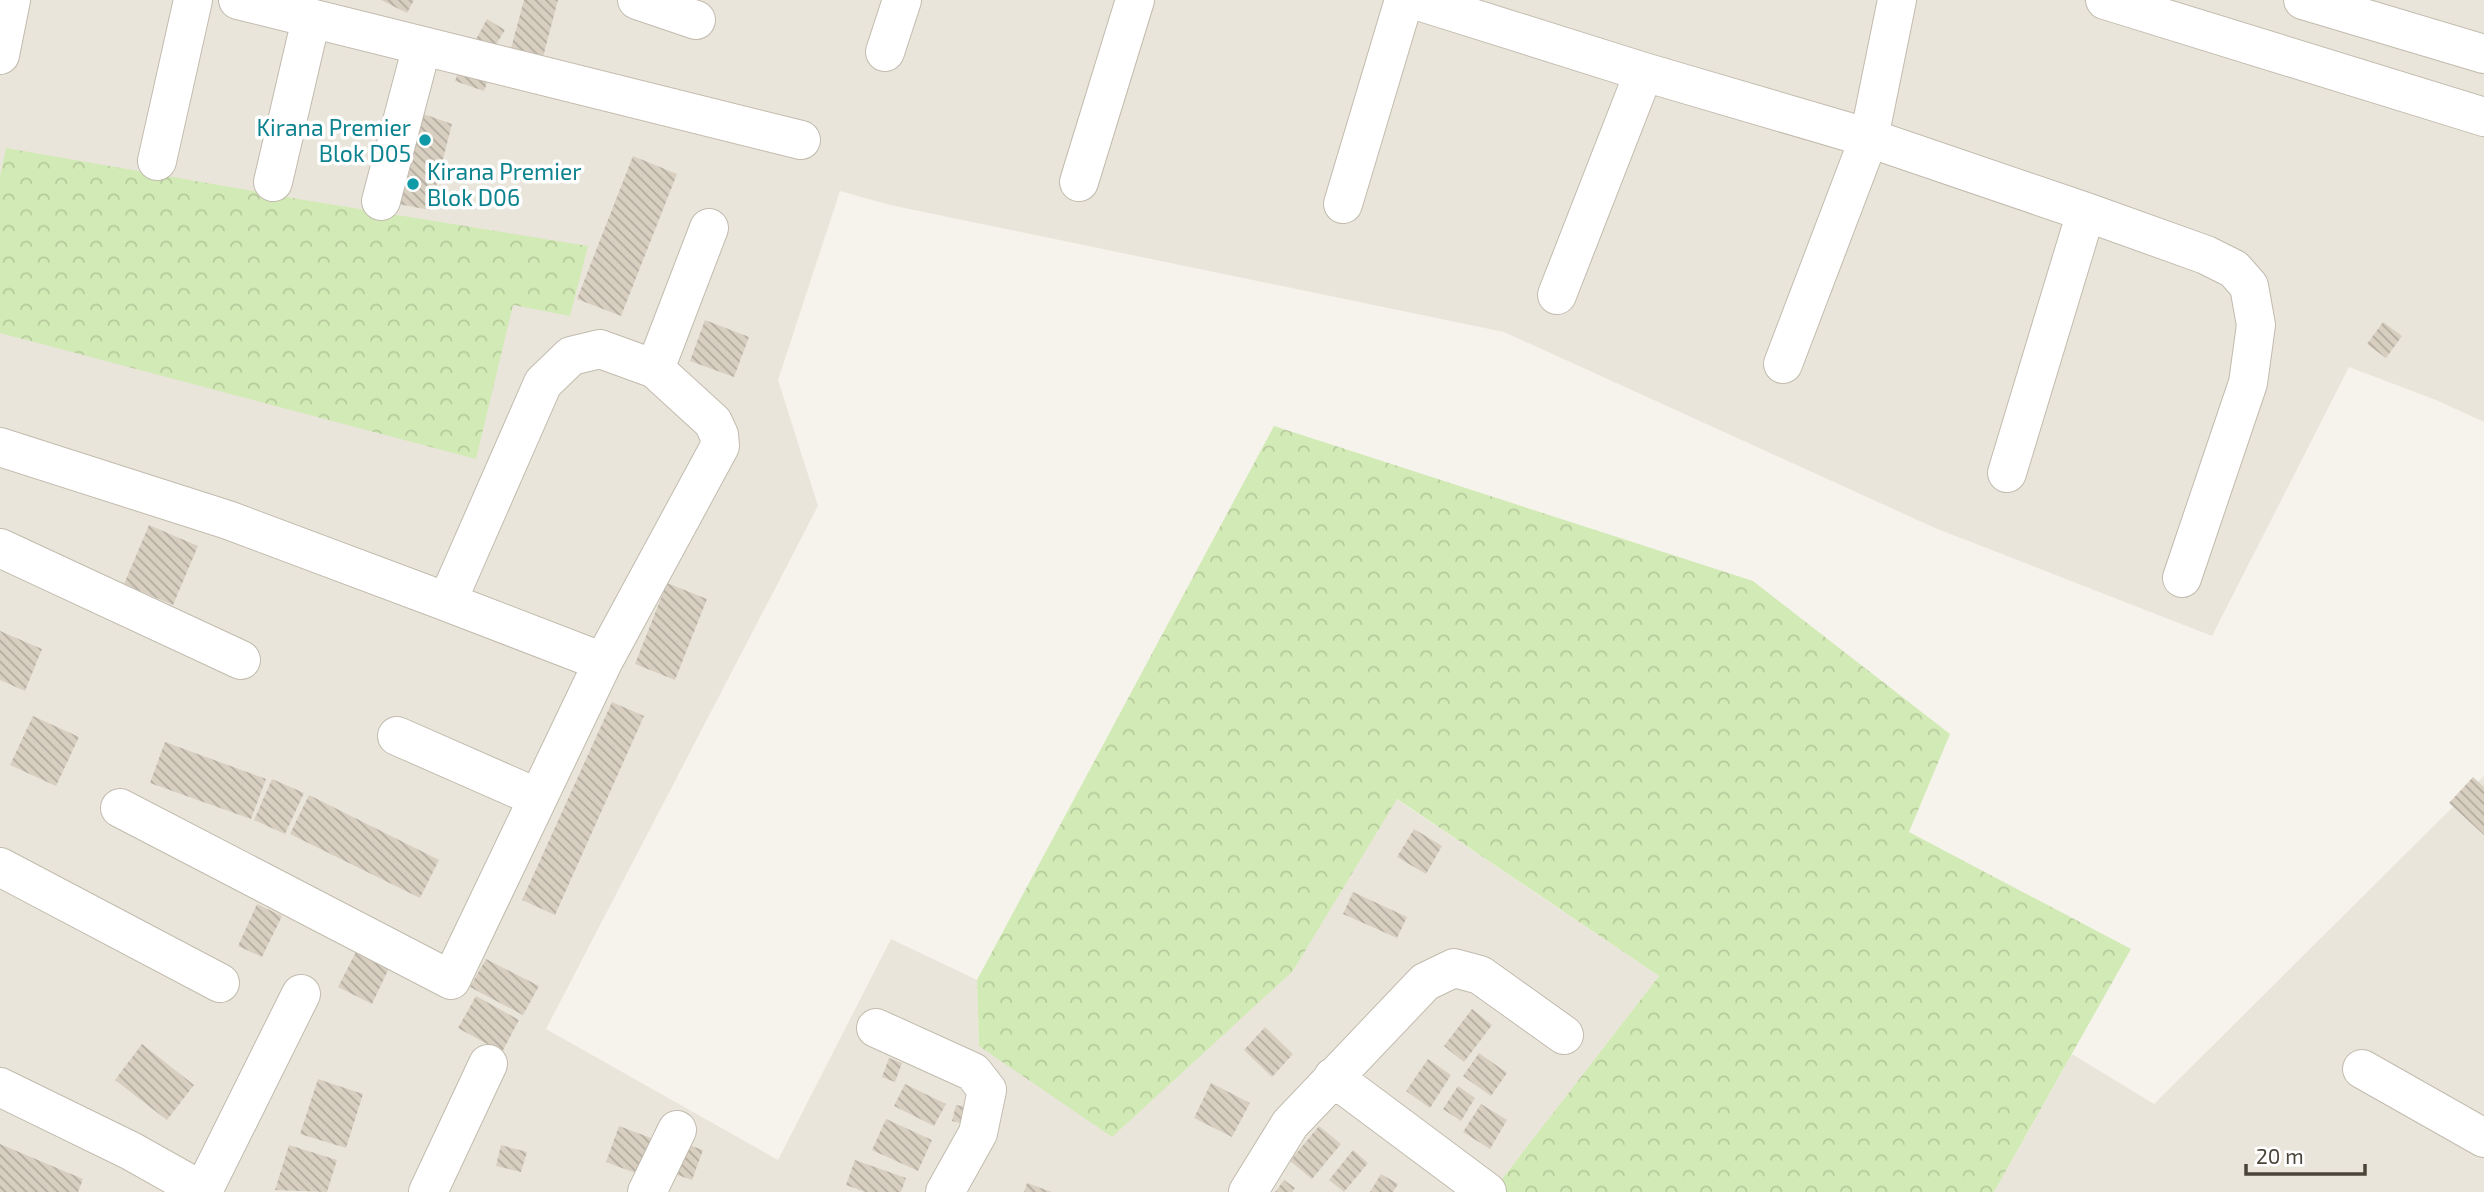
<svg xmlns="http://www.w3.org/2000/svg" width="2484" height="1192" font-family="'Exo 2',sans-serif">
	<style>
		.residential { fill: #eae5da }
		.forest { fill: url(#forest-crowns) }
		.building { fill: url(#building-back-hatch) }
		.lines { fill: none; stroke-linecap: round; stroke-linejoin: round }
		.minor-casing { stroke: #c2bbae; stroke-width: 40 }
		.minor { stroke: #fff; stroke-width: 38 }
		.culture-dot { fill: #0f9aa8; stroke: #fff; stroke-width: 2.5 }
		.labels { text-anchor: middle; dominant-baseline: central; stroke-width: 7; stroke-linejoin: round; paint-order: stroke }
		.culture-label { font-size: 23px; fill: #0d838f; stroke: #fff; text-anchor: end }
	</style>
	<defs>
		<pattern id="forest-crowns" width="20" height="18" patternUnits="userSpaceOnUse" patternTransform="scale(1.75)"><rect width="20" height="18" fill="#d2eab5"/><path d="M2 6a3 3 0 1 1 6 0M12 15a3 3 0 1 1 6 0" fill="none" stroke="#b6ca9c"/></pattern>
		<pattern id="building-back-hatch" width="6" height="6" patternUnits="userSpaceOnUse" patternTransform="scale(1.75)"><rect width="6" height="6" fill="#d8cfc1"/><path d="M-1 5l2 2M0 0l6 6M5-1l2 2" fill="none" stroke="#b1aa9e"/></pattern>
	</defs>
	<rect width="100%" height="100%" fill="#f6f3ec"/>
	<path class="residential" d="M0 0H2484V422L2436 400 2349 367 2212 636 1935 528 1504 332 890 205 840 191 778 380 818 506 546 1029 778 1160 891 939 977 980 979 1046 1293 971 1396 799 1659 976 1492 1192H0Z
		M2484 776V1192H1994L2072 1054 2154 1104Z"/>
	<path class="forest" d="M6 148 304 200 588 246 570 316 513 305 476 459 0 333V176Z
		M1274 426 1753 581 1950 734 1909 832 2131 949 1994 1192H1492L1659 976 1397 799 1293 971 1112 1137 979 1046 977 980Z"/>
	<path class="building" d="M381 0H414L407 13Z
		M524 0H558L542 61 510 52Z
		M487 19 505 30 491 53 474 43Z
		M462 62 491 72 484 91 455 81Z
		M412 110 452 124 430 210 387 202Z
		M633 156 677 174 621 316 577 299Z
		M705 320 749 337 734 377 690 361Z
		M2383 322 2402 336 2386 358 2367 344Z
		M149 525 198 546 173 605 124 584Z
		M667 583 707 599 675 680 635 664Z
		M0 631 42 649 25 691 0 680Z
		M612 702 644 716 555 915 522 900Z
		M33 716 79 737 56 786 10 765Z
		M165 742 266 779 251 819 150 783Z
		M2473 777 2484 787V835L2449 803Z
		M272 779 304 793 285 834 254 820Z
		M309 795 439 860 420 898 290 834Z
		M1414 829 1442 846 1426 874 1397 857Z
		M1353 892 1407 917 1397 938 1343 914Z
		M257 904 282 916 262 957 238 946Z
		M358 948 391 964 372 1004 338 987Z
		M486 959 539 986 523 1015 470 987Z
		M476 996 519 1020 502 1052 458 1028Z
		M1472 1009 1492 1025 1464 1062 1444 1046Z
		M1265 1027 1293 1054 1272 1077 1244 1050Z
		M142 1044 194 1085 167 1120 115 1080Z
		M1479 1053 1507 1073 1491 1096 1463 1076Z
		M889 1058 902 1063 895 1082 882 1077Z
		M1428 1059 1451 1075 1430 1108 1406 1091Z
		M318 1079 363 1094 346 1148 300 1134Z
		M1211 1083 1250 1103 1232 1137 1194 1118Z
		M905 1084 946 1104 934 1126 894 1106Z
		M1458 1086 1475 1098 1461 1121 1443 1109Z
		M1481 1104 1507 1120 1490 1149 1463 1132Z
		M956 1105 973 1108 968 1125 952 1121Z
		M886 1119 932 1140 918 1171 872 1150Z
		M619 1126 667 1144 654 1180 606 1162Z
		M1319 1126 1341 1144 1312 1179 1290 1161Z
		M680 1142 703 1150 692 1180 669 1172Z
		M0 1144 83 1179 78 1192H0Z
		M289 1145 337 1160 327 1192 275 1190Z
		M501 1145 527 1152 521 1172 496 1166Z
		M1353 1150 1368 1163 1344 1192 1329 1180Z
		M855 1160 906 1178 901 1192H865L846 1185Z
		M1381 1174 1398 1184 1393 1192H1370Z
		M1284 1180 1295 1188 1292 1192H1275Z
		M1027 1183 1052 1192H1024Z"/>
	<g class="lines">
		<defs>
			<path id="minor" d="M238 0 801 140
				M637 0 696 20
				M1415 0 1644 72 1869 138 2086 212 2206 255 2234 269 2249 286 2256 325 2248 383 2182 578
				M2105 0 2484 117
				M2303 0 2484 54
				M885 52 902 0
				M0 55 11 0
				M157 161 193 0
				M273 182 311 19
				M1079 182 1135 0
				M381 201 422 46
				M1343 204 1404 0
				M1557 295 1644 72
				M1783 364 1869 138 1897 0
				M0 447 228 520 447 602 543 383 571 356 600 349 655 369
				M2007 473 2086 212
				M0 548 241 660
				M447 602 603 662
				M397 736 538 798
				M120 808 451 980 603 662 720 446 719 435 713 422 655 369 709 228
				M0 867 220 983
				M876 1028 973 1072 987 1090 978 1133 945 1192
				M2362 1069 2484 1138
				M1333 1077 1487 1192
				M0 1087 131 1151 204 1192
				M203 1191 301 994
				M428 1192 488 1064
				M647 1192 677 1130
				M1248 1192 1290 1124 1425 982 1454 968 1480 975 1564 1035"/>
		</defs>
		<use href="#minor" class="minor-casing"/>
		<use href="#minor" class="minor"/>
	</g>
	<g class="culture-dot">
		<circle cx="425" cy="140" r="7"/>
		<circle cx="413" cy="184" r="7"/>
	</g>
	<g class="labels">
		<g class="culture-label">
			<text x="411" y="127">Kirana Premier<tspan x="411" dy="26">Blok D05</tspan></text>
			<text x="427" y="171" text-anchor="start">Kirana Premier<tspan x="427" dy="26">Blok D06</tspan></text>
		</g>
	</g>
	<path d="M2246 1164v10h119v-10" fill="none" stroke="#4b4439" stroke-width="3.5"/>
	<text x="2256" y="1164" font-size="21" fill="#4b4439" stroke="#ffffff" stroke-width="5" paint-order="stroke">20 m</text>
</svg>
